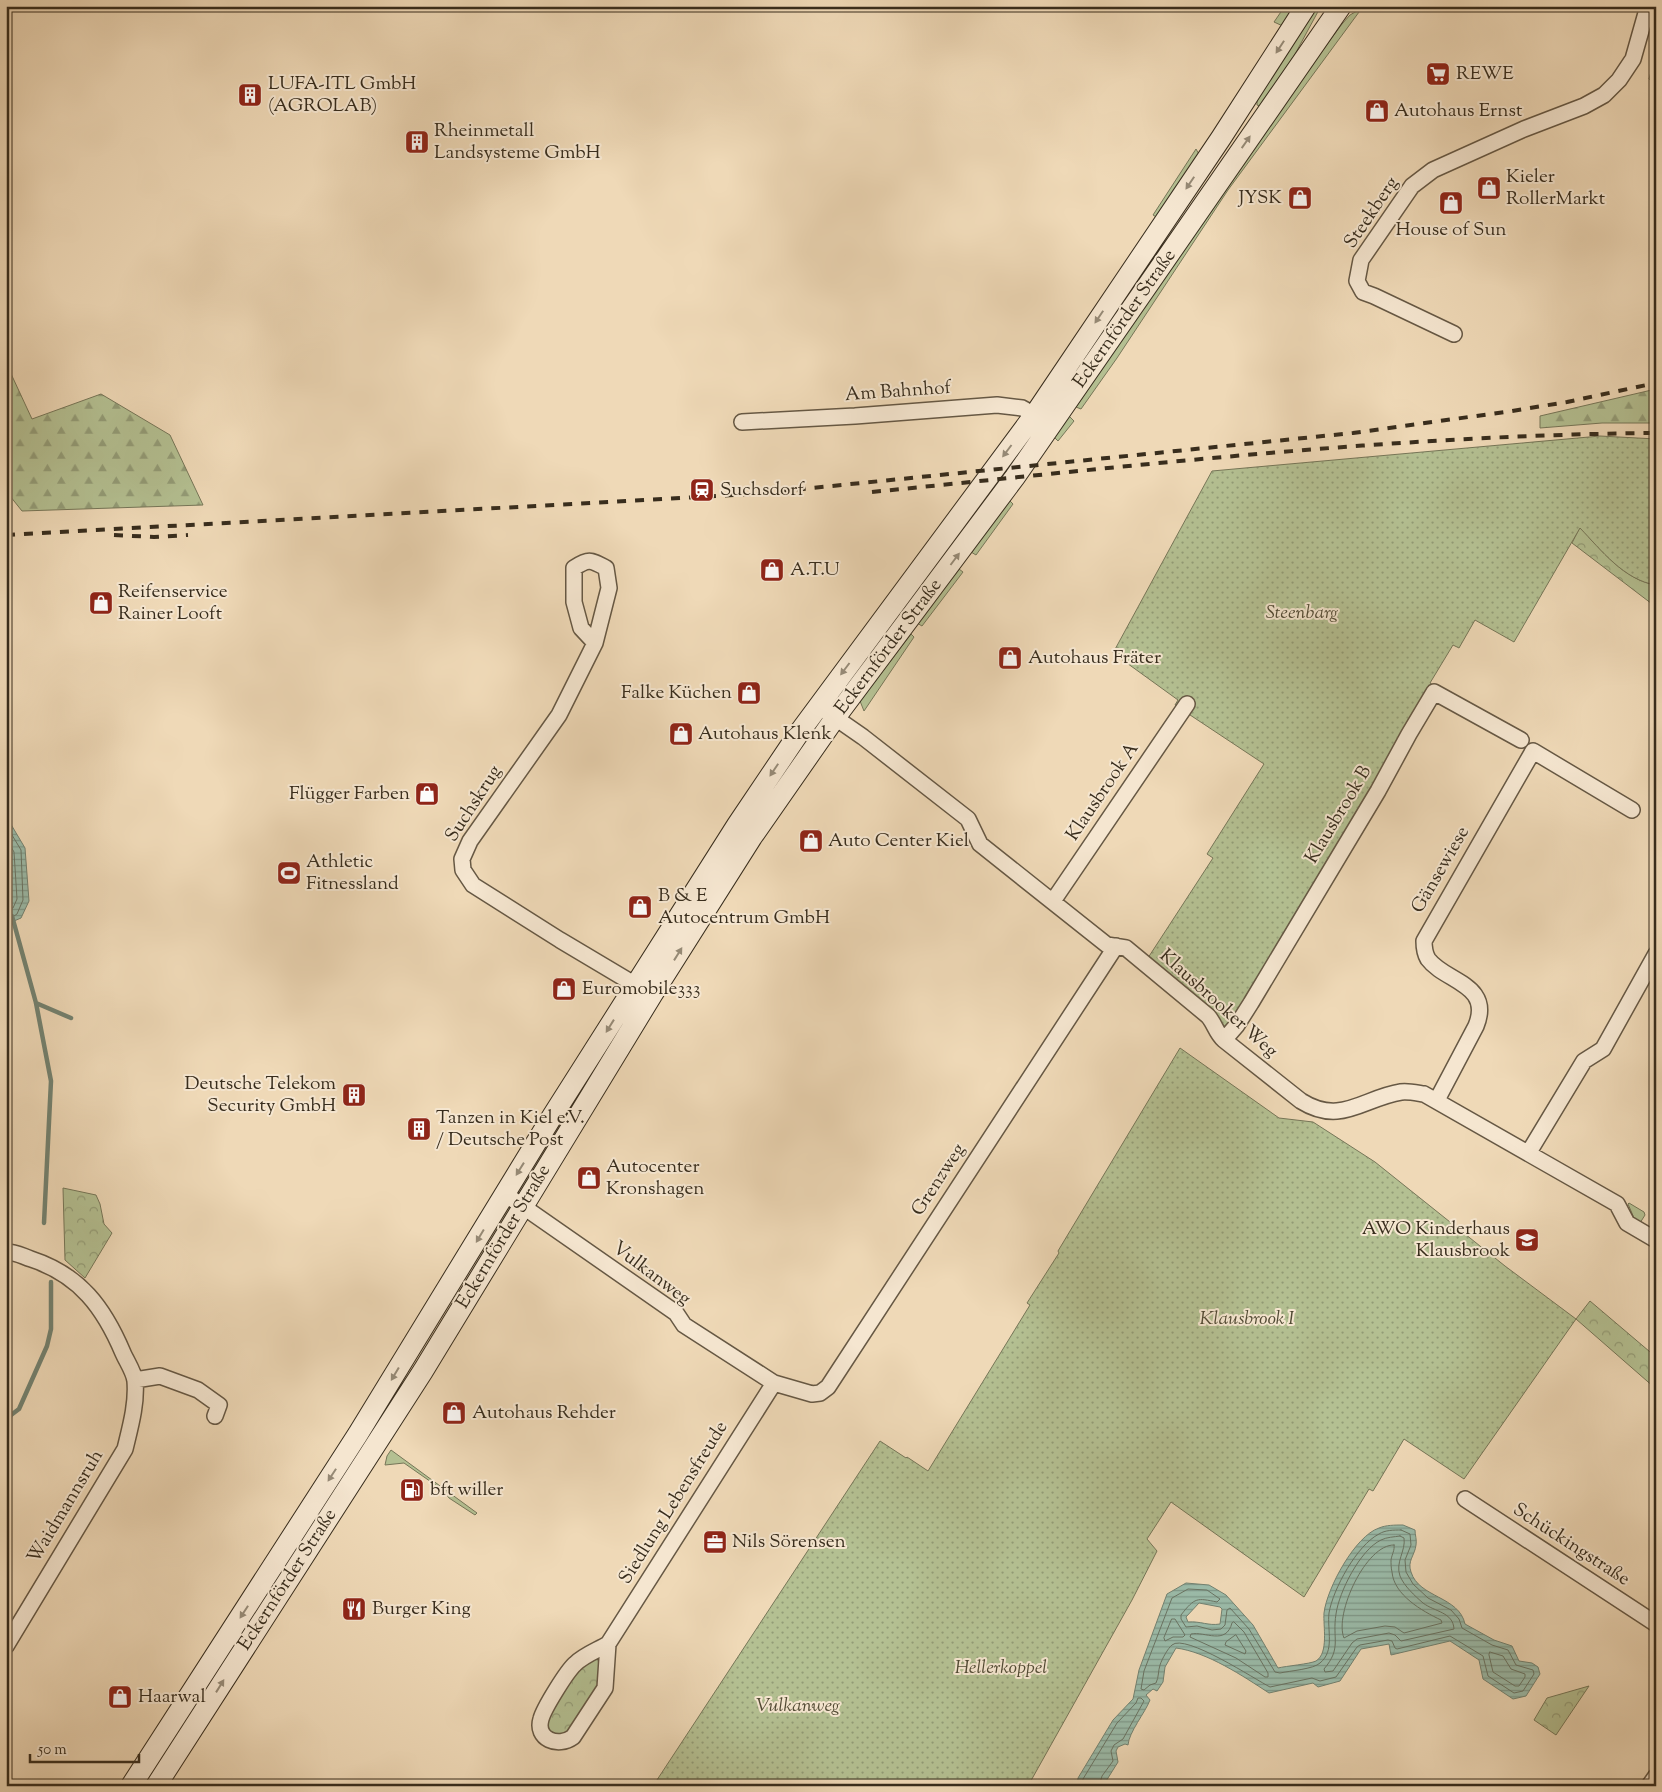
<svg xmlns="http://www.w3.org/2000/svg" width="1662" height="1792" font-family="'Sorts Mill Goudy',serif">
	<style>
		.grass { fill: #b4c092; stroke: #767658 }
		.forest { fill: url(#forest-firs); stroke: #767658 }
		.park { fill: url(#park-crowns); stroke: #767658 }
		.garden { fill: url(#garden-dots); stroke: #767658 }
		.water { fill: url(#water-rules); stroke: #738271; fill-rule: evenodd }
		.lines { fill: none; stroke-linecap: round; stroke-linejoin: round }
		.shore { stroke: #6a7463; stroke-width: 1 }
		.stream { stroke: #738271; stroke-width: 4.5 }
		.street-casing { stroke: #665844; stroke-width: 18 }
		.secondary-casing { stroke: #382d1d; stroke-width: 22 }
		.street { stroke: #f5e6d0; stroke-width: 15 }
		.secondary { stroke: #f5e6d0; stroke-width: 20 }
		.rail { stroke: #382d1d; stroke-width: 4; stroke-dasharray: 9 9; stroke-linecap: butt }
		.oneway { fill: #968a76 }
		.labels { text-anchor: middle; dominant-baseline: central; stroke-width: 4; stroke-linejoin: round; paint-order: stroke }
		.poi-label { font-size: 19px; fill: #382d1d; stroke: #f5e6d0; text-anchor: start }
		.street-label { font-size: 19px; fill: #382d1d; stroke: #f5e6d0 }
		.park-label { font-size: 19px; font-style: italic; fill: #514a34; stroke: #f5e6d0 }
	</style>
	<defs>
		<pattern id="forest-firs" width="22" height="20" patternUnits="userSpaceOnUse" patternTransform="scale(1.25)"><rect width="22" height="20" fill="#b4c092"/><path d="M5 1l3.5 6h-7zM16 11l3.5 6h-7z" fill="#939c77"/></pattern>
		<pattern id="park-crowns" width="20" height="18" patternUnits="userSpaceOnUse" patternTransform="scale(1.25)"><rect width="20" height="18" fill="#b4c092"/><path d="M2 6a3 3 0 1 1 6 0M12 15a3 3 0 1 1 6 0" fill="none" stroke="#939c77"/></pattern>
		<pattern id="garden-dots" width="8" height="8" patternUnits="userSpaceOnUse" patternTransform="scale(1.25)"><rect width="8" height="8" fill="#b4c092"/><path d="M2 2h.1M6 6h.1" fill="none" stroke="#939c77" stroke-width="1.8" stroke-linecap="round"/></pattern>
		<pattern id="water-rules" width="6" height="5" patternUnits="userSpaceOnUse" patternTransform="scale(1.25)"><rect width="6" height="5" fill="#9bbba9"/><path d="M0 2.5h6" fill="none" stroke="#7f9889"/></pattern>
	</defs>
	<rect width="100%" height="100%" fill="#efd9b7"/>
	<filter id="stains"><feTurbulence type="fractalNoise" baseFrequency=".004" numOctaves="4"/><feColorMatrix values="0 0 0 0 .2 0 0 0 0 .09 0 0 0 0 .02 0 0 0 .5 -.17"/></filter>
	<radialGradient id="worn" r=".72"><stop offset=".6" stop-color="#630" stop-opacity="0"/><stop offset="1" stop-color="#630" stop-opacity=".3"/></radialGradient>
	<path class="grass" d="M1285 6H1297L1285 27 1274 22Z
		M1316 6H1321L1294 56 1260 106 1257 105V99Z
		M1362 8 1228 190 1117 358 1081 409 1076 407 1261 134 1342 24 1350 15Z
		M1196 149 1200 156 1158 218 1153 215Z
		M1069 416 1074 421 1058 441 1054 437Z
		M988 492 992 495 934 573 930 570Z
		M1009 500 1013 504 976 555 971 552Z
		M959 569 963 572 922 626 917 623Z
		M911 634 914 637 864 711 860 701Z
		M1629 1203 1644 1212 1645 1215 1640 1223 1634 1218 1628 1204Z
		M391 1450 477 1513 475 1515 449 1498 444 1491 404 1463 385 1465 387 1456Z"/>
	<path class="forest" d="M1656 53V86L1649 79Z
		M6 363 32 419 101 394 170 435 203 505 22 511 6 491Z
		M1656 389V423H1602L1540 428V416Z"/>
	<path class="park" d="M1580 527C1601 550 1624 580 1656 585V607L1572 543Z
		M63 1188 96 1195 100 1204 104 1224 112 1233 85 1278 65 1260Z
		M1590 1301 1656 1357 1655 1388 1576 1319Z
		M602 1656 600 1684 564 1737 547 1731 546 1718 572 1677 582 1665Z
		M1589 1686 1556 1735 1534 1720 1547 1698Z"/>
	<path class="garden" d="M1600 436 1656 439V585C1624 580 1601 550 1580 528L1514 642 1475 620 1459 648 1453 645 1430 683 1434 686 1224 1038 1144 964 1213 858 1207 854 1264 764 1175 705 1178 700 1113 653 1212 471Z
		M1180 1048 1279 1118 1313 1122 1375 1162 1505 1266 1576 1319 1464 1479 1404 1439 1373 1491 1369 1489 1304 1597 1171 1502 1147 1539 1157 1551 1132 1600 1028 1786H653L880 1441 906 1458 907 1457 928 1471 1030 1305 1027 1303 1059 1253 1058 1251Z"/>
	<path class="water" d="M6 816 25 848 29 901 21 918 14 921 6 918Z
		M1403 1525 1415 1530C1415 1535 1417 1540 1416 1545 1415 1555 1407 1561 1411 1572 1419 1598 1459 1596 1465 1624L1494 1640 1512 1646 1519 1661 1532 1663 1538 1667 1540 1674 1526 1696 1513 1699 1483 1679 1479 1660 1450 1641 1391 1655 1389 1644 1361 1649 1340 1681 1318 1687 1313 1683 1269 1693C1243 1676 1207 1652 1176 1648L1165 1667 1163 1682 1157 1691 1153 1689 1146 1695 1150 1700C1145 1713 1129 1732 1128 1745L1125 1744 1118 1747 1116 1751 1118 1762 1103 1786H1077L1078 1778 1113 1720 1133 1699 1139 1670 1167 1594 1186 1583 1209 1585 1226 1595 1253 1625 1278 1668C1286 1666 1310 1664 1316 1661 1329 1653 1323 1626 1324 1613 1327 1588 1355 1536 1379 1528 1386 1525 1395 1525 1403 1525ZM1199 1603 1220 1607 1222 1609 1220 1624C1208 1626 1201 1621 1188 1622L1186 1617Z"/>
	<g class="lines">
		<path class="shore" d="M6 825 21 850 23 900 17 914 14 916 6 914
			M6 838 14 852 17 899 13 908H6
			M6 852 9 898 6 900
			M1401 1530 1410 1534 1411 1545 1405 1560 1406 1572 1413 1584 1428 1598 1451 1610 1459 1619 1462 1628 1492 1645 1508 1650 1516 1665 1533 1670 1534 1674 1523 1691 1514 1693 1488 1676 1483 1656 1450 1636 1397 1649 1395 1648 1392 1641 1388 1640 1360 1645 1357 1647 1336 1677 1320 1681 1312 1678 1270 1687C1256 1680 1185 1633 1172 1645 1168 1648 1162 1659 1160 1665 1158 1671 1159 1677 1156 1683L1150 1685 1144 1690 1141 1689 1144 1671 1172 1598 1188 1589 1207 1590 1220 1599 1217 1602C1197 1598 1195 1597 1181 1615V1619L1186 1627 1197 1626 1212 1630 1221 1629 1225 1625 1227 1610 1230 1608 1249 1629 1275 1672 1280 1673C1289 1671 1314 1669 1320 1663 1335 1651 1327 1630 1329 1613 1333 1589 1357 1545 1379 1534 1385 1530 1394 1530 1401 1530Z
			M1400 1536 1404 1538C1406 1551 1395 1562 1400 1576 1404 1586 1415 1596 1423 1603 1435 1612 1453 1612 1454 1629L1401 1641 1395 1635 1389 1633 1357 1639 1352 1643 1333 1671 1325 1672 1324 1669C1342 1648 1332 1639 1336 1614 1339 1592 1360 1550 1381 1540 1387 1537 1394 1537 1400 1536Z
			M1394 1545C1395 1550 1392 1554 1391 1560 1391 1563 1391 1568 1392 1572 1394 1595 1422 1611 1441 1620L1442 1623 1404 1633 1395 1627 1385 1626 1357 1631 1344 1638C1334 1614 1366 1544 1394 1545Z
			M1172 1619H1175L1185 1635 1183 1637H1173L1165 1641 1164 1638Z
			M1234 1622 1244 1632 1268 1673V1677H1265L1236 1658 1190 1637 1191 1634C1205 1631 1226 1646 1232 1623Z
			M1236 1635 1246 1651 1245 1654 1225 1645 1226 1642Z
			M1490 1652 1503 1656 1511 1669 1525 1674V1677L1519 1686H1515L1493 1672 1489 1655Z
			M1082 1786 1083 1779 1117 1723 1136 1703 1138 1698H1141L1144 1701 1123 1739 1114 1745 1111 1751 1113 1761 1102 1776 1099 1786"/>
		<path class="stream" d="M12 916 36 1003 51 1081 44 1223
			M36 1003 71 1018
			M6 1424 11 1415 19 1409 47 1346 51 1329V1282"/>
		<defs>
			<path id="street" d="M1454 334 1374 296 1363 292 1357 281 1361 260 1412 186 1433 170 1524 129 1584 106 1604 95 1619 80 1633 59 1648 6
				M742 422 855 416 997 405 1022 408 1044 420
				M595 643 581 628 574 602V568C589 558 591 560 606 568L609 588 595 643 559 715 470 841 462 859 463 870 473 885 560 940 644 990
				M827 712 863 737 968 819 980 844 1107 945 1126 948 1208 1016C1215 1024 1216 1033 1224 1040L1301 1101C1341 1126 1363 1098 1401 1092 1408 1091 1417 1093 1424 1094L1617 1204 1627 1223 1656 1240
				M1053 901 1187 704
				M1224 1040 1237 1025 1251 1003 1378 791 1409 734 1434 692 1521 740
				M1437 1100 1476 1026C1493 984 1445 982 1428 959 1425 954 1424 947 1424 941L1533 751 1632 810
				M1529 1152 1584 1061 1603 1049 1656 954
				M505 1194 676 1313 684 1325 774 1383 812 1394 820 1393 828 1387 1116 946
				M6 1252C16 1252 22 1256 31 1259 80 1275 104 1308 123 1353 127 1362 134 1372 135 1381 137 1404 130 1428 125 1449L6 1646
				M135 1380 160 1376 198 1390 219 1405 215 1416
				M1465 1499 1656 1624
				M608 1644 605 1688 573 1737C558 1748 535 1739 541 1719 544 1708 567 1671 575 1664 584 1655 598 1650 608 1644L774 1383
				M1649 1786 1656 1776"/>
			<path id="secondary" d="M131 1786 358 1434 553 1115 737 825 801 730 1035 414 1221 138 1306 6
				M156 1786 423 1371 652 995 752 837 835 718 1015 477 1341 6"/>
		</defs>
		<use href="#street" class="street-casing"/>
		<use href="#secondary" class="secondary-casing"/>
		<use href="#street" class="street"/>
		<use href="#secondary" class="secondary"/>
		<path class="rail" d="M872 492C1132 466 1394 435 1656 433
			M6 535 753 494 1353 433 1512 411 1567 402 1656 383
			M114 535 154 537 188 535"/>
	</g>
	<defs><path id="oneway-solid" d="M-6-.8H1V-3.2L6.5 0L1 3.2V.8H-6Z" transform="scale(1.25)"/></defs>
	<g class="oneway">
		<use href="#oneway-solid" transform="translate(1280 47) rotate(123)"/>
		<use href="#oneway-solid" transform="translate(1246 142) rotate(-55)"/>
		<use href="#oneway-solid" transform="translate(1190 183) rotate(124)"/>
		<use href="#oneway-solid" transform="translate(1099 317) rotate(124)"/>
		<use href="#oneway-solid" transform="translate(1007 451) rotate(127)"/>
		<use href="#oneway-solid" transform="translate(955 559) rotate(-53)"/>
		<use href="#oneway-solid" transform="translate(845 669) rotate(127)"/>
		<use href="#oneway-solid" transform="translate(774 770) rotate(124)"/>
		<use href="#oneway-solid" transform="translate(678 954) rotate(-58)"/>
		<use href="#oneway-solid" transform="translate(610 1026) rotate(122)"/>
		<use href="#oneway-solid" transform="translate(520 1169) rotate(122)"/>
		<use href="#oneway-solid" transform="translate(480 1236) rotate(121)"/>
		<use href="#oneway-solid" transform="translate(395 1374) rotate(121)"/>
		<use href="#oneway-solid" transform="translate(332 1475) rotate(123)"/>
		<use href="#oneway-solid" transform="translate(244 1612) rotate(123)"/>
		<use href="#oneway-solid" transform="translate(220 1686) rotate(-58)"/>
	</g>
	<defs>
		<symbol id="supermarket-square" viewBox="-11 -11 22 22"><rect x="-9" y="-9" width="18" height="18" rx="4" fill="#8f2418" stroke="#f5e6d0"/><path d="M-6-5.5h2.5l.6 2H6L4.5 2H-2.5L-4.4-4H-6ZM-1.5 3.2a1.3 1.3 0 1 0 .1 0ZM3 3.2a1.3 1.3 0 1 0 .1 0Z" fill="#fff"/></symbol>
		<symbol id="building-square" viewBox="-11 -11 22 22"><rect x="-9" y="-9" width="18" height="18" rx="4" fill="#8f2418" stroke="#f5e6d0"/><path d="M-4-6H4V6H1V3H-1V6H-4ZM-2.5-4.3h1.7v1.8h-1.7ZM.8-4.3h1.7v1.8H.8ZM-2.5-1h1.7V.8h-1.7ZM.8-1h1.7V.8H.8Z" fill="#fff"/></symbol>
		<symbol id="shop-square" viewBox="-11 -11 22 22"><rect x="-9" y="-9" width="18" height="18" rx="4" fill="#8f2418" stroke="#f5e6d0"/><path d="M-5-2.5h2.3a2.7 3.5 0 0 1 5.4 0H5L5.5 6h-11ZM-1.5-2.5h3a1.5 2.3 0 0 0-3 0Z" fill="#fff"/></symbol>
		<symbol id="station-square" viewBox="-11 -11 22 22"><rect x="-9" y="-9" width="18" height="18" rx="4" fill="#8f2418" stroke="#f5e6d0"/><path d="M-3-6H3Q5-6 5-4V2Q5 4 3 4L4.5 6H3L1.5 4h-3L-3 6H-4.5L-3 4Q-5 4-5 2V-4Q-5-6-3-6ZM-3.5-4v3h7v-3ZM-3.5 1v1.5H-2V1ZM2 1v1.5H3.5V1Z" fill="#fff"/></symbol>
		<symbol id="stadium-square" viewBox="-11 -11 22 22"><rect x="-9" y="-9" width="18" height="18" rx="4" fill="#8f2418" stroke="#f5e6d0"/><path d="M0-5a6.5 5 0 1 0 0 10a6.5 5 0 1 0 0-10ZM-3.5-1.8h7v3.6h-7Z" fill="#fff"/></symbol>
		<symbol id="school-square" viewBox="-11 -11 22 22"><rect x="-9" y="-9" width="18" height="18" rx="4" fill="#8f2418" stroke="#f5e6d0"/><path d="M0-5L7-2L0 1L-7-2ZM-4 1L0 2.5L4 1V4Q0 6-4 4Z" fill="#fff"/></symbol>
		<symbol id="fuel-square" viewBox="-11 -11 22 22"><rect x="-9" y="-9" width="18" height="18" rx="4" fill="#8f2418" stroke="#f5e6d0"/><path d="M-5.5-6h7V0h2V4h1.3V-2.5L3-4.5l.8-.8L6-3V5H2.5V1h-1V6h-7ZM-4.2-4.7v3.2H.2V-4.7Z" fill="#fff"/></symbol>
		<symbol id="office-square" viewBox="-11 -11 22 22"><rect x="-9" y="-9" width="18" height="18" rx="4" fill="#8f2418" stroke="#f5e6d0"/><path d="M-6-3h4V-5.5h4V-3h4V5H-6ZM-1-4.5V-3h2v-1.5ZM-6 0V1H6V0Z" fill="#fff"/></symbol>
		<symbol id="restaurant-square" viewBox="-11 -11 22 22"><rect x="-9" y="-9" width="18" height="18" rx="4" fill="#8f2418" stroke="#f5e6d0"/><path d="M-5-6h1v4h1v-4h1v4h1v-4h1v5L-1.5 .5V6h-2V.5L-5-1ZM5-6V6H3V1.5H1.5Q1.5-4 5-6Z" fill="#fff"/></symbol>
	</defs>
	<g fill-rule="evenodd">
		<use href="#supermarket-square" x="1424" y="60" width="28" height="28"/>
		<use href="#building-square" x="236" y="81" width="28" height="28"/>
		<use href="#shop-square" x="1363" y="97" width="28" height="28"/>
		<use href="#building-square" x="403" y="128" width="28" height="28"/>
		<use href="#shop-square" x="1475" y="174" width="28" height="28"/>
		<use href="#shop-square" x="1286" y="184" width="28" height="28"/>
		<use href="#shop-square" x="1437" y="189" width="28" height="28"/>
		<use href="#station-square" x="688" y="476" width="28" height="28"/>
		<use href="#shop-square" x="758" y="556" width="28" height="28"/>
		<use href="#shop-square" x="87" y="589" width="28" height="28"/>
		<use href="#shop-square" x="996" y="644" width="28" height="28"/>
		<use href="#shop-square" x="735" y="679" width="28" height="28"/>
		<use href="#shop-square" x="667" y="720" width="28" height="28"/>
		<use href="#shop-square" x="413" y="780" width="28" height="28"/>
		<use href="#shop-square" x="797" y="827" width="28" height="28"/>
		<use href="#stadium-square" x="275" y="859" width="28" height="28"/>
		<use href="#shop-square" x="626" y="893" width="28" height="28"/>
		<use href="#shop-square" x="550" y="975" width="28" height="28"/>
		<use href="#building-square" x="340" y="1081" width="28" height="28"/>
		<use href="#building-square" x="405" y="1115" width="28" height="28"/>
		<use href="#shop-square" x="575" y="1164" width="28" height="28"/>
		<use href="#school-square" x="1513" y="1226" width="28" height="28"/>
		<use href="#shop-square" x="440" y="1399" width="28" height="28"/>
		<use href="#fuel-square" x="398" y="1476" width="28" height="28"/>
		<use href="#office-square" x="701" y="1528" width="28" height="28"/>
		<use href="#restaurant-square" x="340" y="1595" width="28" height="28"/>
		<use href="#shop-square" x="106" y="1683" width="28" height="28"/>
	</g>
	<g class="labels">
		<g class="poi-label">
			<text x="1456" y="74">REWE</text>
			<text x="268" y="84">LUFA-ITL GmbH<tspan x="268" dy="22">(AGROLAB)</tspan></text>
			<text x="1394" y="111">Autohaus Ernst</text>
			<text x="434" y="131">Rheinmetall<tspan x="434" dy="22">Landsysteme GmbH</tspan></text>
			<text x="1506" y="177">Kieler<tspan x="1506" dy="22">RollerMarkt</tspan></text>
			<text x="1282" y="198" text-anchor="end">JYSK</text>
			<text x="1451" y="230" text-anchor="middle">House of Sun</text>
			<text x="720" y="490">Suchsdorf</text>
			<text x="790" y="570">A.T.U</text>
			<text x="118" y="592">Reifenservice<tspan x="118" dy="22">Rainer Looft</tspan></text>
			<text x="1028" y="658">Autohaus Fräter</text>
			<text x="732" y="693" text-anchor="end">Falke Küchen</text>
			<text x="698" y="734">Autohaus Klenk</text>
			<text x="410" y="794" text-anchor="end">Flügger Farben</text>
			<text x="828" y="841">Auto Center Kiel</text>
			<text x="306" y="862">Athletic<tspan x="306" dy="22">Fitnessland</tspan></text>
			<text x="658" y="896">B &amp; E<tspan x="658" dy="22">Autocentrum GmbH</tspan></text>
			<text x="582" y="989">Euromobile333</text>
			<text x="336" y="1084" text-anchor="end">Deutsche Telekom<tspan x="336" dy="22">Security GmbH</tspan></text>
			<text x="436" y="1118">Tanzen in Kiel e.V.<tspan x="436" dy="22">/ Deutsche Post</tspan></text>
			<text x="606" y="1167">Autocenter<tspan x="606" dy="22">Kronshagen</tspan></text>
			<text x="1510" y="1229" text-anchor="end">AWO Kinderhaus<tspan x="1510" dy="22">Klausbrook</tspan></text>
			<text x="472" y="1413">Autohaus Rehder</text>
			<text x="430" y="1490">bft willer</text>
			<text x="732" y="1542">Nils Sörensen</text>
			<text x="372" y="1609">Burger King</text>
			<text x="138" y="1697">Haarwal</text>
		</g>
		<g class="street-label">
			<text transform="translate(1372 213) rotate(-56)">Steekberg</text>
			<text transform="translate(1125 319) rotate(-55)">Eckernförder Straße</text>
			<text transform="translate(898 392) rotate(-4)">Am Bahnhof</text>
			<text transform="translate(889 647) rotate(-53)">Eckernförder Straße</text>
			<text transform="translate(1103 792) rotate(-56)">Klausbrook A</text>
			<text transform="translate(474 804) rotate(-57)">Suchskrug</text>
			<text transform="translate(1339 815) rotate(-59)">Klausbrook B</text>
			<text transform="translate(1441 870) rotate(-60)">Gänsewiese</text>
			<text transform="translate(1218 1004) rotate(42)">Klausbrooker Weg</text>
			<text transform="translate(939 1180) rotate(-57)">Grenzweg</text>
			<text transform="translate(504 1237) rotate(-59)">Eckernförder Straße</text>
			<text transform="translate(651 1274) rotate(37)">Vulkanweg</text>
			<text transform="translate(674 1503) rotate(-58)">Siedlung Lebensfreude</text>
			<text transform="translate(66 1507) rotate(-59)">Waidmannsruh</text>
			<text transform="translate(1571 1545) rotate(33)">Schückingstraße</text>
			<text transform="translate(288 1580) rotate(-57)">Eckernförder Straße</text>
		</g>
		<g class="park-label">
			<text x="1302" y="613">Steenbarg</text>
			<text x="1247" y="1319">Klausbrook I</text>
			<text x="1001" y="1668">Hellerkoppel</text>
			<text x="798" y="1706">Vulkanweg</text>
		</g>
	</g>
	<rect width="1662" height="1792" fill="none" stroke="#efd9b7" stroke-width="25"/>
	<rect x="8" y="8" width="1647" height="1777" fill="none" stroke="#382d1d" stroke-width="2.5"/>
	<rect x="12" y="12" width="1637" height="1767" fill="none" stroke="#382d1d"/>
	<path d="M30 1754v8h109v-8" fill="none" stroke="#382d1d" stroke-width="2.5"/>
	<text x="38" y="1754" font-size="15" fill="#382d1d" stroke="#f5e6d0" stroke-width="4" paint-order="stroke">50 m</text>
	<rect width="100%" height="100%" filter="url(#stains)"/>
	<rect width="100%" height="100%" fill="url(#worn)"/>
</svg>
